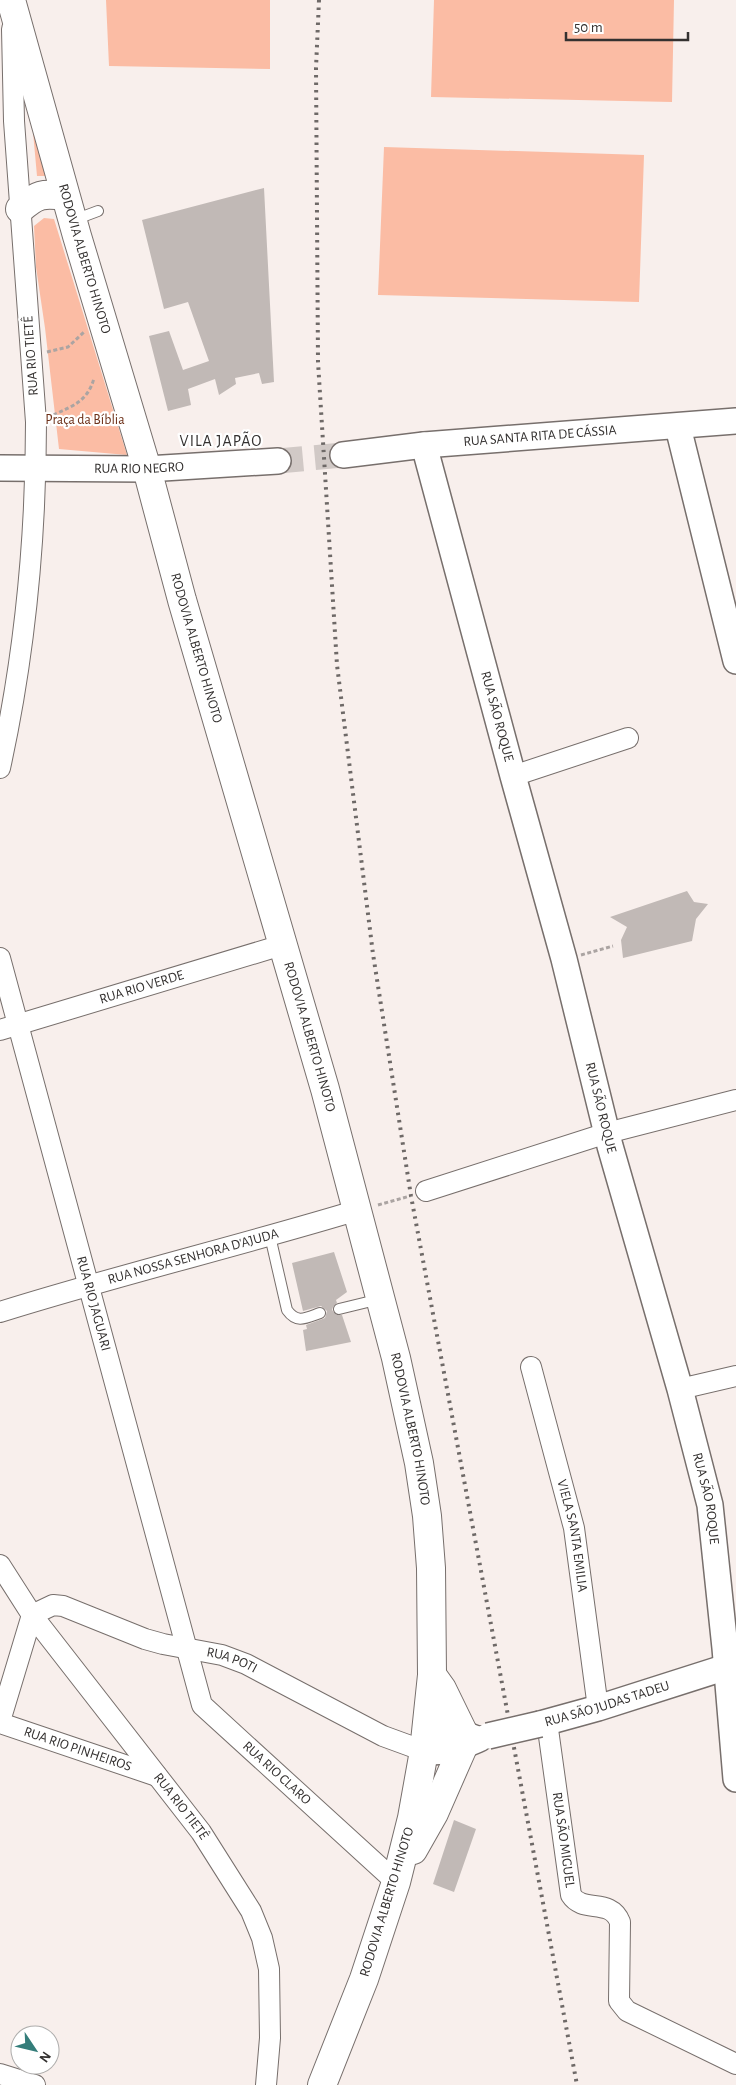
<svg xmlns="http://www.w3.org/2000/svg" width="736" height="2085" font-family="'Alegreya Sans',sans-serif">
	<style>
		.green { fill: #fbbca4 }
		.building { fill: #c1b9b6 }
		.lines { fill: none; stroke-linecap: round; stroke-linejoin: round }
		.tertiary-tunnel { stroke: #d1c9c6; stroke-width: 25; stroke-dasharray: 25 12; stroke-linecap: butt }
		.service-casing { stroke: #776f6c; stroke-width: 12 }
		.minor-casing { stroke: #776f6c; stroke-width: 22 }
		.tertiary-casing { stroke: #776f6c; stroke-width: 28 }
		.primary-casing { stroke: #776f6c; stroke-width: 30 }
		.path { stroke: #aba4a2; stroke-width: 3; stroke-dasharray: 4 2.5; stroke-linecap: butt }
		.service { stroke: #fff; stroke-width: 10 }
		.minor { stroke: #fff; stroke-width: 20 }
		.tertiary { stroke: #fff; stroke-width: 25 }
		.primary { stroke: #fff; stroke-width: 28 }
		.rail { stroke: #6e6967; stroke-width: 4; stroke-dasharray: 2.5 5; stroke-linecap: butt }
		.tertiary-bridge-casing { stroke: #776f6c; stroke-width: 28; stroke-linecap: butt }
		.tertiary-bridge { stroke: #fff; stroke-width: 25 }
		.labels { text-anchor: middle; dominant-baseline: central; stroke-width: 4.5; stroke-linejoin: round; paint-order: stroke }
		.street-label { font-size: 14px; fill: #343130; stroke: #fff }
		.park-label { font-size: 14px; fill: #6d3018; stroke: #fff }
		.quarter-label { font-size: 16px; letter-spacing: 1px; fill: #343130; stroke: #fff }
	</style>
	<rect width="100%" height="100%" fill="#f8efec"/>
	<path class="green" d="M106 0H270V69L109 66Z
		M434 0H674L672 102 431 97Z
		M36 131 48 176H37L33 132Z
		M384 147 644 155 639 302 378 295Z
		M44 218 54 219 127 455 59 449 45 328 36 267 34 226Z"/>
	<path class="building" d="M264 188 274 382 262 384 259 373 235 378 236 384 219 395 215 379 188 389 191 405 168 411 149 336 169 331 183 370 209 361 188 302 164 309 142 220Z
		M687 891 694 902 708 904 696 919 692 941 623 958 621 940 627 927 610 917Z
		M334 1252 347 1292 336 1300 337 1303 333 1307 332 1310 337 1315H342L351 1342 306 1351 303 1330 307 1329 306 1325 325 1318 327 1311 321 1306 303 1311 292 1263Z
		M454 1820 476 1829 454 1892 433 1884Z"/>
	<g class="lines">
		<path class="tertiary-tunnel" d="M278 461 343 455"/>
		<defs>
			<path id="service" d="M74 220 98 211
				M270 1236 287 1310C297 1324 306 1318 320 1313
				M339 1309 380 1299"/>
			<g id="minor">
				<path d="M0 768C25 654 36 538 36 422L14 121 12 29"/>
				<path d="M513 776 628 738"/>
				<path id="s1" d="M0 958 202 1705 396 1882"/>
				<path id="s2" d="M0 1030 282 945"/>
				<path d="M426 1191 607 1133 736 1100"/>
				<path id="s3" d="M0 1312C118 1275 239 1246 358 1210"/>
				<path id="s4" d="M531 1367 574 1528 598 1708"/>
				<path d="M680 1389 736 1376"/>
				<path id="s5" d="M0 1565 32 1615 201 1832 251 1911 262 1938 269 1969 270 2038 266 2085"/>
				<path id="s6" d="M0 1721 32 1615 53 1605 63 1606 145 1639 163 1644 222 1655 246 1664 383 1736 424 1751"/>
				<path id="s7" d="M547 1722 571 1895C583 1914 610 1897 620 1922L619 2001 627 2011 736 2064"/>
				<path id="s8" d="M0 1723 157 1776"/>
				<path d="M0 2074 35 2085"/>
			</g>
			<g id="tertiary">
				<path d="M678 427 736 661"/>
				<path id="s9" d="M424 445 513 776 564 959 610 1146 680 1389 710 1505 725 1648 736 1779"/>
				<path id="s10" d="M343 455 424 445 736 421"/>
				<path id="s11" d="M0 468 147 469 278 461"/>
				<path id="s12" d="M540 1724 598 1708 736 1664"/>
				<path d="M427 1728 464 1734 477 1739"/>
				<path d="M424 1751C447 1754 458 1748 479 1739"/>
			</g>
			<g id="primary">
				<path id="s13" d="M11 0 77 236 147 469 182 600 325 1089 396 1358 419 1463 427 1516 431 1568 432 1675 424 1751 412 1818 396 1882 364 1979 322 2085"/>
				<path d="M20 209C37 194 43 193 65 196"/>
				<path d="M432 1675 442 1689 464 1734"/>
				<path d="M413 1850 434 1813 463 1747"/>
			</g>
		</defs>
		<use href="#service" class="service-casing"/>
		<use href="#minor" class="minor-casing"/>
		<use href="#tertiary" class="tertiary-casing"/>
		<use href="#primary" class="primary-casing"/>
		<path class="path" d="M47 352 68 347 84 332
			M53 415C73 406 88 401 94 378
			M581 955 613 946
			M378 1205 410 1196"/>
		<use href="#service" class="service"/>
		<use href="#minor" class="minor"/>
		<use href="#tertiary" class="tertiary"/>
		<use href="#primary" class="primary"/>
		<path class="rail" d="M319 0 316 68 318 362 337 665 373 954 411 1196 577 2085"/>
		<defs>
			<path id="tertiary-bridge" d="M488 1736 540 1724"/>
		</defs>
		<use href="#tertiary-bridge" class="tertiary-bridge-casing"/>
		<use href="#tertiary-bridge" class="tertiary-bridge"/>
	</g>
	<g class="labels">
		<g class="street-label">
			<text stroke="none"><textPath href="#s13" startOffset="269">RODOVIA ALBERTO HINOTO</textPath></text>
			<text transform="translate(31 356) rotate(-94)">RUA RIO TIETÊ</text>
			<text stroke="none"><textPath href="#s10" startOffset="198">RUA SANTA RITA DE CÁSSIA</textPath></text>
			<text stroke="none"><textPath href="#s11" startOffset="139">RUA RIO NEGRO</textPath></text>
			<text stroke="none"><textPath href="#s13" startOffset="674">RODOVIA ALBERTO HINOTO</textPath></text>
			<text stroke="none"><textPath href="#s9" startOffset="281">RUA SÃO ROQUE</textPath></text>
			<text stroke="none"><textPath href="#s2" startOffset="148">RUA RIO VERDE</textPath></text>
			<text stroke="none"><textPath href="#s13" startOffset="1079">RODOVIA ALBERTO HINOTO</textPath></text>
			<text stroke="none"><textPath href="#s9" startOffset="686">RUA SÃO ROQUE</textPath></text>
			<text stroke="none"><textPath href="#s3" startOffset="201">RUA NOSSA SENHORA D'AJUDA</textPath></text>
			<text stroke="none"><textPath href="#s1" startOffset="358">RUA RIO JAGUARI</textPath></text>
			<text stroke="none"><textPath href="#s13" startOffset="1484">RODOVIA ALBERTO HINOTO</textPath></text>
			<text stroke="none"><textPath href="#s9" startOffset="1091">RUA SÃO ROQUE</textPath></text>
			<text stroke="none"><textPath href="#s4" startOffset="174">VIELA SANTA EMILIA</textPath></text>
			<text stroke="none"><textPath href="#s6" startOffset="322">RUA POTI</textPath></text>
			<text stroke="none"><textPath href="#s12" startOffset="70">RUA SÃO JUDAS TADEU</textPath></text>
			<text stroke="none"><textPath href="#s8" startOffset="82">RUA RIO PINHEIROS</textPath></text>
			<text stroke="none"><textPath href="#s1" startOffset="875">RUA RIO CLARO</textPath></text>
			<text stroke="none"><textPath href="#s5" startOffset="302">RUA RIO TIETÊ</textPath></text>
			<text stroke="none"><textPath href="#s7" startOffset="119">RUA SÃO MIGUEL</textPath></text>
			<text transform="translate(387 1902) rotate(-73)">RODOVIA ALBERTO HINOTO</text>
		</g>
		<g class="park-label">
			<text x="85" y="420">Praça da Bíblia</text>
		</g>
		<g class="quarter-label">
			<text x="221" y="441">VILA JAPÃO</text>
		</g>
	</g>
	<g transform="translate(35 2050) rotate(125)"><circle r="24" fill="#ffffff" stroke="#aeadac"/>
	<path d="M0-4L9 19L0 12L-9 19Z" fill="#347d7a"/>
	<text y="-8" font-size="14" font-weight="bold" text-anchor="middle" fill="#343130">N</text>
	</g>
	<path d="M566 32v8h122v-8" fill="none" stroke="#343130" stroke-width="2.5"/>
	<text x="574" y="32" font-size="15" fill="#343130" stroke="#ffffff" stroke-width="4" paint-order="stroke">50 m</text>
</svg>
